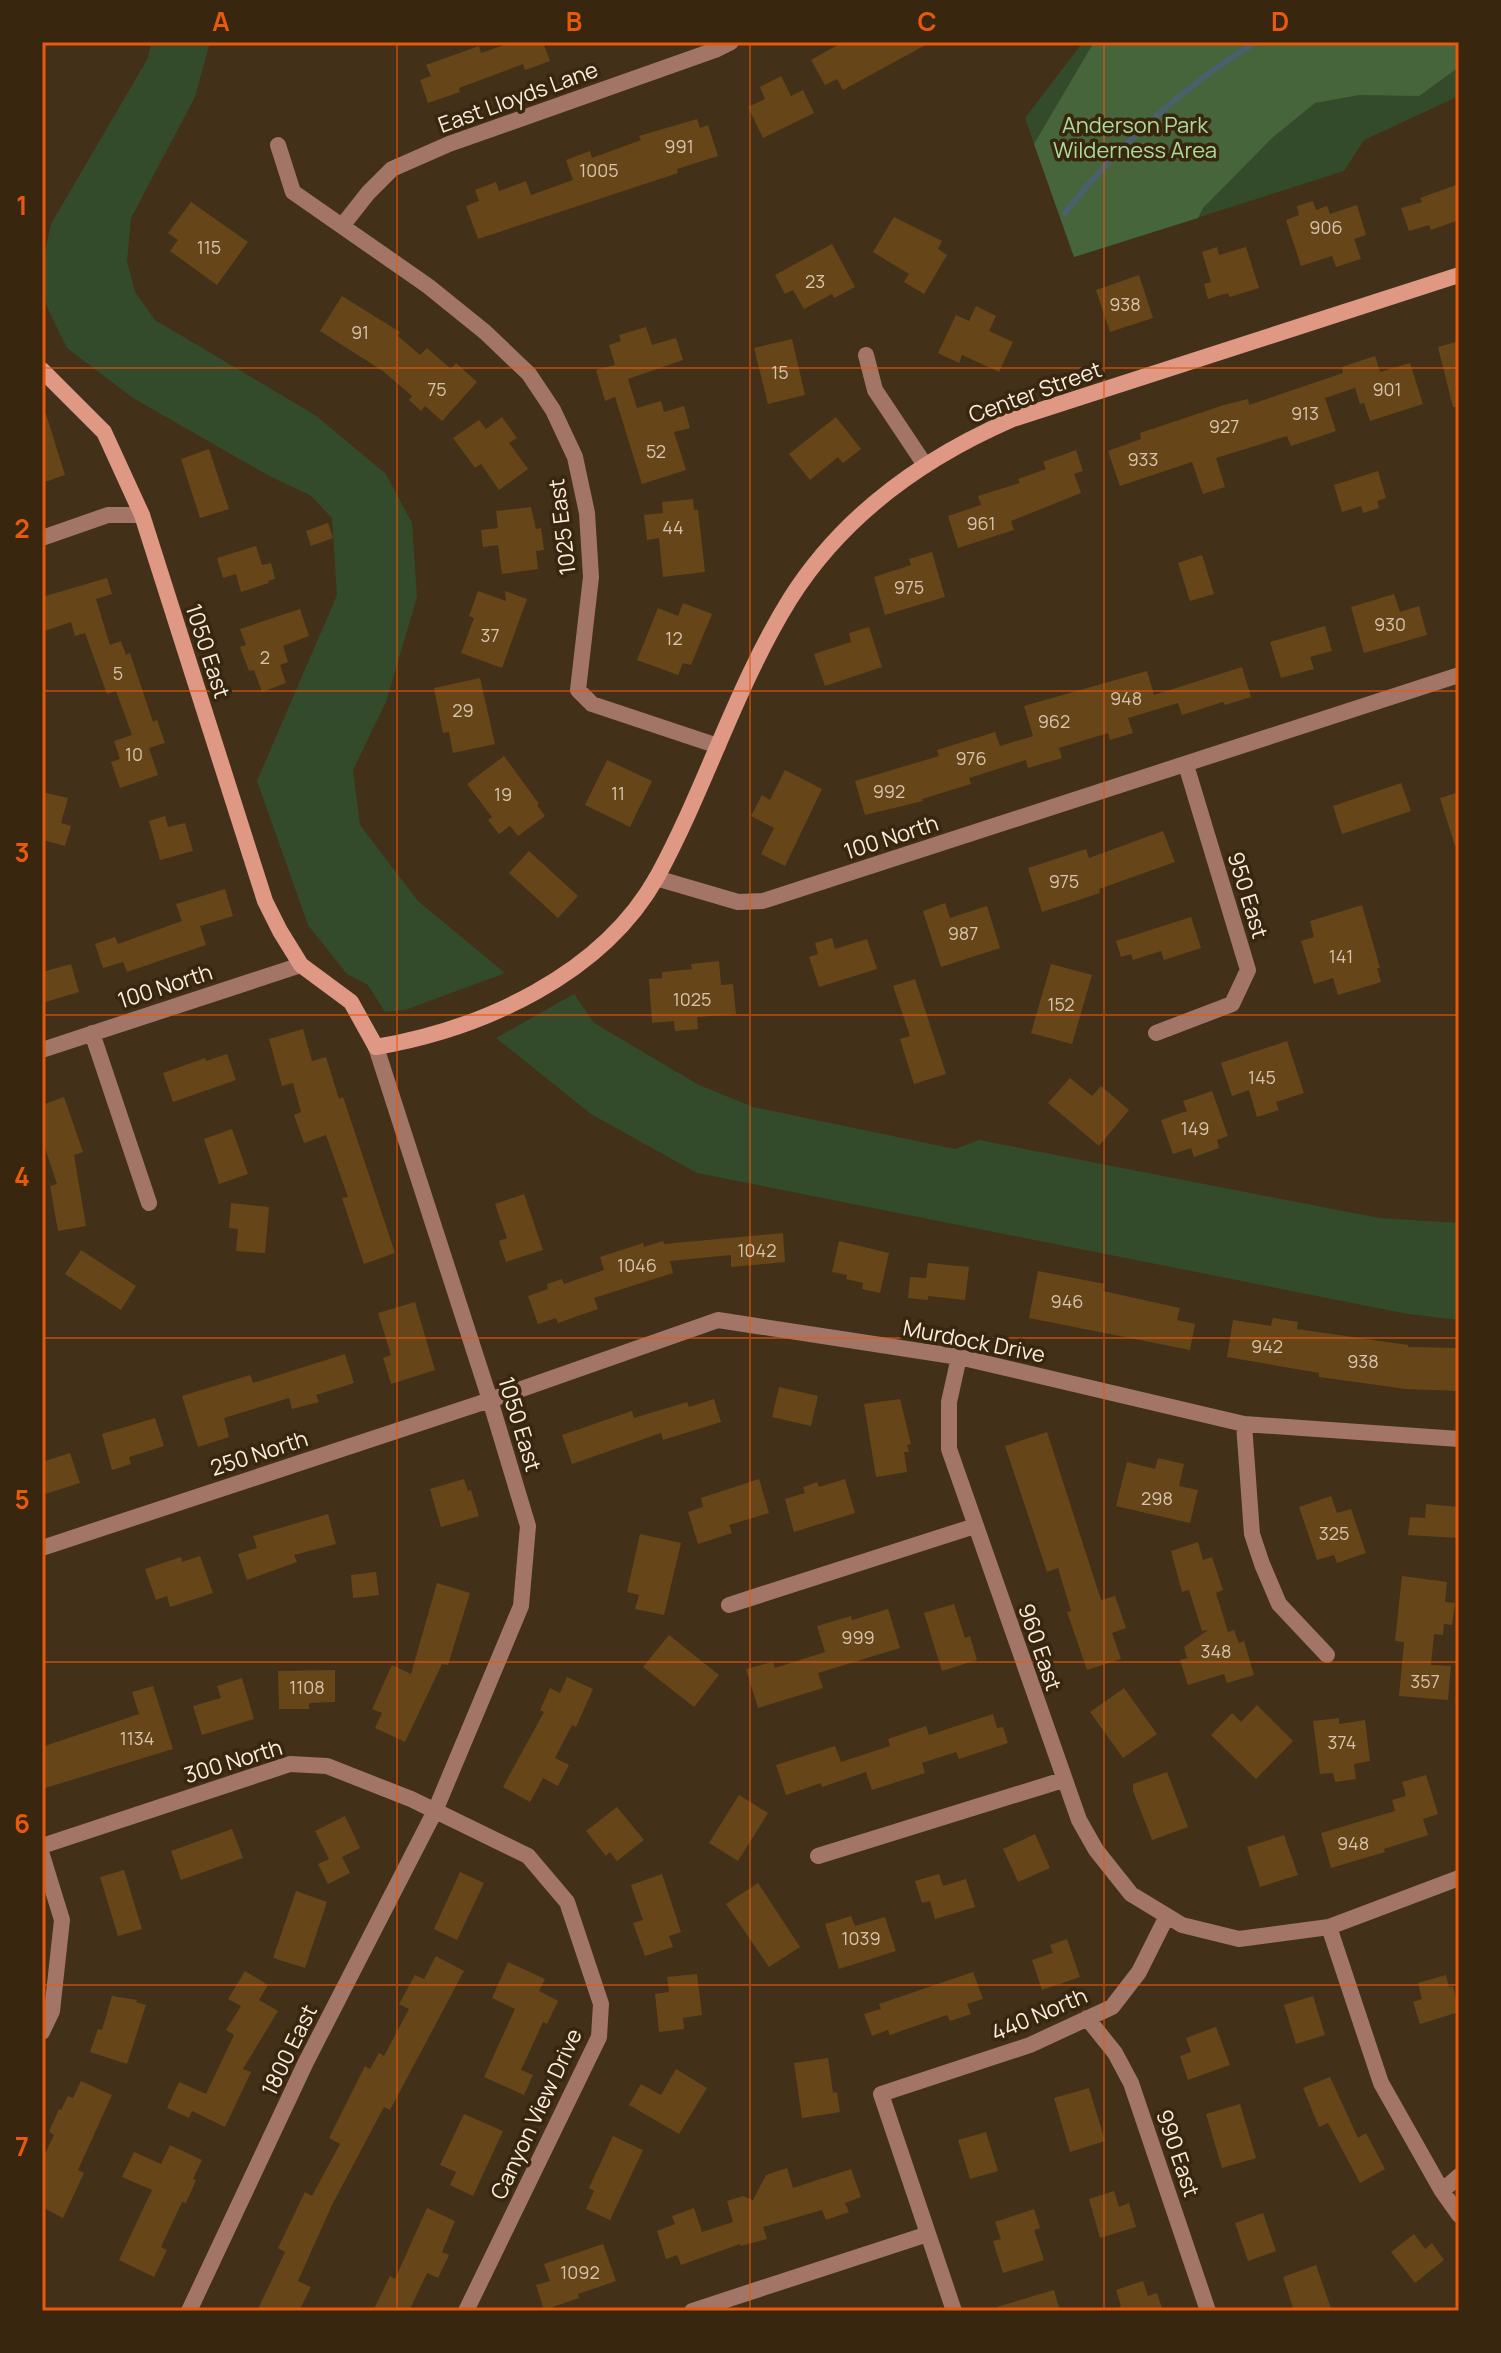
<svg xmlns="http://www.w3.org/2000/svg" width="1501" height="2353" font-family="Manrope,sans-serif">
	<style>
		.green { fill: #334b2b }
		.forest { fill: #46653b }
		.lines { fill: none; stroke-linecap: round; stroke-linejoin: round }
		.stream { stroke: #4b606c; stroke-width: 6 }
		.building { fill: #664618 }
		.street { stroke: #a27567; stroke-width: 16 }
		.secondary { stroke: #df9883; stroke-width: 16 }
		.grid { fill: none; stroke: #e8590c; stroke-width: 2; stroke-opacity: 0.55 }
		.labels { text-anchor: middle; dominant-baseline: central; stroke-width: 7; stroke-linejoin: round; paint-order: stroke }
		.number-label { font-size: 18px; fill: #d5c3ad }
		.street-label { font-size: 22px; fill: #faeddf; stroke: #39260e }
		.park-label { font-size: 22px; fill: #aadc99; stroke: #39260e }
		.neatline { fill: none; stroke: #e8590c; stroke-width: 3 }
		.grid-label { font-size: 26px; text-anchor: middle; font-weight: bold; fill: #e8590c }
	</style>
	<rect width="100%" height="100%" fill="#433018"/>
	<path class="green" d="M151 42H210L195 97 131 218 127 261 135 292 155 320 315 415 386 474 412 523 417 597 386 702 353 770 360 825 418 901 505 973 405 1010 385 1012 368 985 347 974 308 925 257 781 337 595 332 518 310 495 271 477 133 398 67 348 42 297V264L51 224 148 58Z
		M1083 42H1459V96L1364 140 1344 171 1074 257 1025 118Z
		M574 994 594 1023 699 1085 753 1107 955 1149 979 1140 1379 1218 1459 1223V1320L1408 1314 697 1173 591 1114 496 1038Z"/>
	<path class="forest" d="M1094 42H1459V67L1419 96 1359 95 1315 103 1272 138 1203 208 1198 218 1074 257 1034 144Z"/>
	<g class="lines">
		<path class="stream" d="M1065 213C1115 148 1186 84 1256 42"/>
	</g>
	<path class="building" d="M513 42H543L550 61 525 70 523 64 459 88 460 92 428 103 420 80 431 76 426 65 479 46 481 53Z
		M843 42H931L843 90 837 79 825 85 811 60Z
		M781 76 791 96 803 90 814 113 763 138 748 107 765 99 760 87Z
		M697 119 700 128 708 125 718 156 677 169 678 173 478 239 466 206 479 201 475 190 496 182 499 191 526 181 531 195 573 180 566 160 590 151 592 158 641 140 639 136Z
		M1459 184V220L1431 230 1429 225 1409 231 1401 208 1422 202 1420 198Z
		M1313 201 1316 210 1327 206 1330 214 1357 205 1366 235 1354 239 1361 259 1336 267 1332 256 1301 266 1286 220 1299 215 1297 206Z
		M191 202 248 242 217 285 170 251 178 240 168 233Z
		M894 217 942 241 938 249 947 255 924 294 904 282 909 274 873 252Z
		M832 244 855 287 834 298 832 294 804 309 793 290 785 294 775 275Z
		M1217 247 1219 255 1246 247 1259 288 1230 297 1228 293 1208 299 1204 284 1211 282 1202 252Z
		M1139 275 1153 318 1110 332 1096 290Z
		M342 296 400 332 398 336 420 355 427 348 451 369 456 363 477 382 442 421 425 406 421 411 409 400 412 396 383 371 320 331Z
		M976 306 996 316 989 331 1013 342 999 372 962 355 959 363 938 353 956 315 969 321Z
		M646 327 652 345 676 338 683 360 628 379 637 408 661 401 664 412 684 406 690 428 674 432 686 470 642 484 615 397 605 401 596 370 615 365 609 345 621 341 619 335Z
		M792 339 805 395 768 404 754 348Z
		M1459 341V406L1453 407 1438 347Z
		M1375 356 1380 372 1410 363 1423 404 1370 421 1364 403 1360 404 1355 388 1325 398 1336 431 1291 446 1287 436 1216 458 1225 487 1203 494 1192 462 1120 486 1108 451 1141 439 1140 433 1224 405 1248 399 1249 405 1343 373 1342 367Z
		M42 414H46L65 475 42 483Z
		M502 417 517 438 509 443 528 469 499 490 481 464 475 468 453 438 479 420 486 429Z
		M836 417 861 449 843 463 838 457 810 480 789 454Z
		M209 449 229 509 200 518 181 459Z
		M1076 450 1083 471 1074 474 1081 493 1011 521 1014 530 958 548 948 516 981 505 978 496 1020 483 1018 479 1046 469 1043 462Z
		M1378 471 1386 498 1377 501 1379 508 1363 513 1361 506 1342 512 1334 485Z
		M693 499 694 510H698L705 572 663 577 659 538 647 540 644 515 663 513 662 502Z
		M531 507 536 529 541 528 544 550 536 551 538 569 502 574 498 545 483 547 481 530 498 528 496 511Z
		M328 523 333 538 311 546 306 531Z
		M256 546 262 565 271 563 275 579 268 581 269 583 241 592 236 574 223 578 217 558Z
		M932 552 945 597 885 615 874 577 911 565 909 559Z
		M1202 555 1214 594 1190 601 1178 563Z
		M107 578 112 594 96 599 110 645 121 641 126 655 130 653 153 722 157 720 165 743 149 748 158 775 120 788 111 762 120 759 114 741 132 735 116 691 107 694 85 633 75 636 71 622 42 632V597Z
		M478 591 506 601 505 591 527 599 502 668 461 653 474 618 469 616Z
		M1394 594 1400 612 1419 606 1427 635 1364 653 1351 607Z
		M683 603 712 614 691 665 683 663 678 675 637 660 658 608 678 616Z
		M300 609 309 636 283 646 288 662 280 665 286 683 262 692 254 670 249 671 240 647 246 645 240 629Z
		M1325 626 1332 651 1310 657 1314 669 1281 678 1270 642Z
		M869 627 882 667 825 686 814 654 851 642 849 633Z
		M1242 667 1251 697 1225 705 1223 702 1182 715 1178 703 1128 718 1133 733 1110 740 1108 733 1059 748 1062 758 1028 768 1026 760 969 778 971 784 922 799 923 801 865 815 855 781 939 756 937 750 995 732 1000 746 1033 736 1024 706 1147 671 1154 695Z
		M480 678 495 744 453 753 449 732 443 733 434 688Z
		M504 756 539 804 537 805 545 816 518 836 510 826 499 834 488 820 492 817 467 784Z
		M607 760 652 781 630 827 585 805Z
		M785 770 822 789 785 866 761 854 774 828 751 816 762 795 770 800Z
		M1401 783 1411 811 1342 834 1333 806Z
		M42 792 68 798 61 823 71 826 65 846 42 840Z
		M1459 792V845L1455 846 1440 798Z
		M165 816 168 827 185 823 193 851 160 860 149 821Z
		M1163 831 1175 862 1099 889 1100 893 1042 912 1028 868 1086 849 1089 858Z
		M529 851 578 896 558 918 509 873Z
		M225 889 233 916 200 926 206 945 127 972 123 962 103 968 95 944 115 937 118 944 182 921 176 904Z
		M945 903 950 918 987 906 1000 948 941 967 923 911Z
		M1362 905 1380 968H1377L1381 982 1338 995 1333 978 1314 984 1301 941 1314 937 1310 921Z
		M1191 917 1201 948 1164 960 1161 951 1133 960 1131 954 1121 957 1116 941Z
		M832 938 835 949 867 939 877 969 819 987 809 957 818 954 815 943Z
		M719 961 721 985 733 984 736 1014 697 1017 698 1029 675 1031 674 1021 652 1023 649 979 662 978V972L692 969 691 964Z
		M71 964 79 992 42 1003V972Z
		M1051 964 1092 975 1072 1044 1031 1033Z
		M915 979 946 1074 914 1084 900 1039 910 1036 893 986Z
		M303 1029 312 1061 326 1057 339 1099 343 1097 395 1253 364 1264 342 1198 348 1197 326 1135 304 1143 294 1115 301 1112 293 1083 282 1086 269 1039Z
		M1287 1041 1304 1093 1276 1102 1279 1110 1257 1117 1249 1090 1232 1096 1221 1063Z
		M227 1054 236 1080 173 1102 163 1073 205 1058 206 1061Z
		M1070 1078 1092 1096 1101 1086 1129 1110 1099 1146 1048 1103Z
		M1212 1091 1228 1136 1217 1140 1219 1148 1194 1157 1191 1148 1173 1154 1161 1120 1187 1111 1183 1101Z
		M64 1097 83 1152 74 1155 86 1226 58 1231 50 1186 57 1184 42 1139V1105Z
		M232 1129 248 1174 219 1184 204 1139Z
		M524 1194 543 1250 506 1262 499 1241 507 1238 495 1204Z
		M231 1203 269 1207 265 1253 236 1251 238 1229 229 1228Z
		M783 1233 785 1262 731 1267V1255L670 1261 673 1273 594 1298 598 1309 558 1323 556 1318 538 1324 528 1296 548 1289 547 1284 562 1279 564 1284 604 1270 600 1257 643 1243 644 1247 663 1241 664 1244Z
		M839 1241 889 1253 880 1293 862 1289 863 1283 846 1279 847 1275 832 1272Z
		M81 1250 136 1286 121 1310 65 1274Z
		M928 1263 969 1267 965 1300 928 1296V1300L908 1298 910 1277 926 1278Z
		M1038 1271 1105 1284 1103 1291 1180 1308 1177 1320 1195 1324 1190 1350 1029 1318Z
		M415 1302 435 1370 391 1384 383 1358 391 1355 378 1313Z
		M1273 1318 1298 1322 1297 1329 1408 1345V1347L1459 1348V1391L1406 1389 1319 1377V1373L1227 1357 1233 1320 1271 1326Z
		M345 1354 354 1383 316 1395 319 1402 292 1409 289 1398 224 1418 229 1437 198 1447 182 1396 250 1375 253 1383Z
		M779 1387 818 1396 811 1426 772 1417Z
		M714 1399 721 1422 663 1440 661 1433 572 1464 562 1435 632 1411 634 1418 687 1402 689 1407Z
		M900 1399 911 1444 907 1445 909 1452H904L907 1472 876 1477 864 1404Z
		M155 1418 164 1446 129 1457 131 1464 112 1470 102 1434Z
		M1047 1432 1101 1600 1115 1596 1126 1628 1112 1633 1121 1659 1087 1670 1067 1612 1071 1611 1058 1568 1047 1572 1005 1446Z
		M70 1453 80 1483 42 1495V1462Z
		M1158 1458 1184 1464 1179 1486 1198 1490 1190 1523 1116 1506 1127 1462 1155 1469Z
		M464 1479 468 1491 471 1490 479 1516 441 1527 430 1489Z
		M759 1479 769 1513 729 1525 732 1533 698 1544 688 1512 703 1507 701 1498Z
		M845 1479 855 1513 794 1532 785 1499 805 1493 803 1487 817 1482 819 1487Z
		M1331 1496 1337 1513 1351 1509 1366 1553 1337 1563 1334 1555 1317 1560 1299 1507Z
		M1426 1504 1459 1507V1538L1408 1535 1410 1517 1425 1518Z
		M328 1514 336 1544 294 1555 297 1562 247 1580 238 1554 257 1548 253 1536Z
		M640 1534 681 1543 664 1615 635 1609 639 1595 627 1592Z
		M1198 1542 1203 1560 1212 1557 1223 1590 1216 1593 1228 1632 1234 1630 1239 1643 1244 1641 1254 1675 1227 1683 1224 1674 1188 1685 1180 1660 1187 1658 1184 1647 1208 1630 1202 1631 1189 1590 1182 1592 1171 1551Z
		M200 1556 213 1593 170 1607 167 1596 156 1600 145 1569 181 1557 182 1562Z
		M376 1572 379 1595 353 1598 351 1575Z
		M1402 1576 1447 1582 1445 1602 1455 1603 1452 1625 1444 1624 1443 1635 1434 1634 1431 1665 1451 1666 1448 1700 1399 1696 1404 1642 1395 1641Z
		M437 1583 470 1593 448 1665 442 1664 405 1742 375 1728 382 1713 372 1709 392 1665 411 1674Z
		M954 1604 965 1638 970 1636 977 1660 942 1671 924 1613Z
		M888 1609 900 1648 818 1673 823 1688 758 1708 746 1669 773 1662 775 1668 825 1652 817 1626 851 1616 852 1620Z
		M669 1635 719 1675 694 1707 643 1667Z
		M335 1670V1702L309 1703V1709H279L278 1671Z
		M567 1677 593 1689 576 1727 572 1725 555 1758 569 1765 558 1786 543 1778 530 1802 503 1787 544 1712 540 1710 550 1688 560 1693Z
		M242 1678 254 1719 202 1735 193 1706 221 1698 217 1686Z
		M153 1686 173 1749 42 1789V1747L139 1714 132 1692Z
		M1124 1688 1157 1734 1123 1758 1090 1712Z
		M1257 1705 1293 1741 1256 1779 1211 1735 1232 1713 1241 1722Z
		M993 1714 997 1728 1003 1727 1008 1743 959 1759 956 1752 922 1763 925 1773 872 1790 866 1772 822 1787 821 1783 786 1795 776 1765 835 1746 841 1762 890 1746 888 1739 926 1726 929 1735Z
		M1339 1718V1724L1365 1720 1370 1761 1354 1764 1356 1779 1335 1782 1333 1773 1320 1774 1313 1721Z
		M1167 1772 1188 1827 1152 1840 1133 1791V1784Z
		M1426 1775 1438 1814 1423 1819 1428 1835 1384 1849 1385 1852 1331 1868 1321 1833 1395 1811 1392 1800 1406 1796 1402 1782Z
		M739 1795 768 1813 738 1861 709 1843Z
		M617 1807 644 1840 617 1861 610 1852 606 1856 586 1831Z
		M345 1816 360 1848 342 1857 350 1873 328 1884 318 1864 329 1859 315 1831Z
		M232 1829 243 1858 181 1880 171 1851Z
		M1035 1834 1050 1868 1018 1882 1003 1849Z
		M1284 1835 1298 1875 1260 1887 1247 1847Z
		M124 1870 142 1929 118 1936 100 1877Z
		M460 1872 484 1883 457 1940 434 1929Z
		M662 1874 681 1932 669 1936 673 1947 645 1956 633 1923 643 1920 631 1885Z
		M939 1874 943 1886 966 1879 975 1907 935 1919 930 1901 922 1903 915 1881Z
		M758 1883 800 1947 769 1967 726 1904Z
		M296 1891 327 1902 305 1968 273 1958Z
		M851 1916 855 1926 885 1917 896 1951 839 1969 825 1924Z
		M1067 1939 1080 1977 1042 1990 1032 1960 1053 1953 1050 1945Z
		M436 1956 464 1971 390 2110 384 2107 332 2205 298 2281 311 2287 299 2311H257L285 2252 278 2248 305 2192 312 2196 340 2144 329 2138 365 2066 370 2069 379 2053 384 2056 409 2009 399 2004 415 1975 424 1979Z
		M508 1962 545 1979 539 1991 558 2001 547 2024 543 2022 521 2070 533 2075 524 2095 484 2077 515 2009 492 1998Z
		M245 1971 268 1985 259 2000 278 2011 243 2069 251 2072 225 2127 192 2111 189 2118 167 2108 179 2082 206 2094 234 2035 226 2030 241 2006 228 1999Z
		M973 1972 983 1999 967 2004 971 2014 950 2021 947 2015 890 2035 888 2030 872 2036 864 2014 881 2009 879 2004Z
		M697 1974 702 2015 683 2018 684 2029 659 2032 655 1994 669 1992 667 1977Z
		M1446 1975 1449 1987 1453 1986 1459 2012 1420 2024 1413 2002 1422 1999 1418 1983Z
		M112 1996 137 2000 136 2002 146 2005 127 2064 90 2052 98 2029 102 2030Z
		M1313 1996 1325 2035 1296 2044 1284 2005Z
		M1216 2027 1230 2065 1188 2080 1180 2056 1191 2052 1186 2038Z
		M828 2058 833 2093 837 2092 840 2112 802 2118 794 2063Z
		M676 2069 707 2088 679 2134 629 2105 641 2084 661 2095Z
		M1330 2077 1358 2138 1366 2133 1385 2169 1360 2183 1328 2123 1319 2127 1303 2088Z
		M81 2081 112 2095 78 2170 84 2173 63 2218 42 2207V2160L54 2135 49 2132 59 2109 61 2110 68 2096 73 2098Z
		M1089 2088 1105 2141 1070 2152 1054 2098Z
		M1240 2104 1256 2158 1222 2168 1206 2114Z
		M464 2114 503 2131 473 2196 450 2185 456 2172 440 2165Z
		M986 2132 998 2171 970 2179 958 2140Z
		M613 2136 643 2150 610 2220 586 2209 594 2191 589 2188Z
		M170 2145 202 2160 193 2179 196 2180 194 2185 186 2203 182 2202 161 2247 167 2250 154 2277 119 2260 152 2190 122 2177 134 2152 161 2164Z
		M787 2168 793 2188 851 2169 861 2197 845 2203 849 2212 826 2220 822 2210 763 2227 767 2239 741 2246 740 2244 681 2265 677 2255 666 2259 657 2231 675 2224 672 2216 694 2208 702 2232 733 2222 727 2201 743 2196 753 2200 766 2175Z
		M1114 2191 1119 2207 1129 2203 1136 2227 1100 2238 1089 2199Z
		M427 2208 455 2221 442 2252 449 2255 438 2278 427 2273 409 2311H373L390 2276 395 2279Z
		M1034 2209 1040 2228 1034 2230 1044 2260 1003 2273 993 2241 1001 2239 995 2222Z
		M1263 2213 1276 2251 1248 2261 1235 2223Z
		M1414 2234 1425 2249 1432 2243 1444 2260 1415 2283 1391 2252Z
		M603 2244 616 2281 578 2294 579 2298 544 2310 536 2285 550 2281 544 2264Z
		M1316 2265 1332 2311H1294L1283 2277Z
		M1143 2281 1148 2296 1157 2293 1163 2311H1113L1121 2306 1116 2290Z
		M1054 2290 1060 2311H998L997 2307Z"/>
	<g class="lines">
		<path class="street" d="M278 145 293 192 428 286 485 332 529 374 553 410 575 457 587 513 591 577 578 690 592 704 718 746
			M342 226 368 193 392 169 449 144 715 50 731 42
			M866 355 875 390 925 465
			M42 538 108 515H142
			M656 878 738 902 763 901 1459 675
			M92 1033 149 1203
			M1156 1033 1232 1004 1248 970 1186 765
			M42 1050 301 965
			M959 1357 949 1402V1449L1079 1820 1096 1850 1131 1894 1182 1925 1239 1939 1329 1927 1459 1878
			M1244 1424 1252 1534 1262 1564 1279 1604 1327 1655
			M42 1548 490 1400 718 1320 959 1357 1244 1424 1459 1439
			M729 1605 975 1526
			M42 1846 290 1764 327 1766 411 1799 528 1856 567 1902 601 2004 599 2037 466 2311
			M42 1855 62 1920 52 2011 42 2032
			M818 1856 1063 1780
			M1329 1927 1381 2083 1442 2191 1459 2215
			M1087 2018 1115 2053 1131 2083 1208 2311
			M1442 2191 1459 2176
			M189 2311 306 2062 435 1811 521 1606 528 1526 490 1400 376 1047
			M692 2311 928 2234
			M954 2311 881 2094 1030 2045 1112 2007 1139 1972 1167 1916"/>
		<path class="secondary" d="M42 370 104 432 142 515 265 901 280 931 301 965 351 1002 376 1047C482 1029 602 975 657 877 706 787 736 686 790 599 843 515 923 458 1013 419L1459 275"/>
	</g>
	<path class="grid" d="M397 42V2311M750 42V2311M1104 42V2311M42 368H1459M42 691H1459M42 1015H1459M42 1338H1459M42 1662H1459M42 1985H1459"/>
	<g class="labels">
		<g class="number-label">
			<text x="679" y="146">991</text>
			<text x="599" y="170">1005</text>
			<text x="1326" y="227">906</text>
			<text x="209" y="247">115</text>
			<text x="815" y="281">23</text>
			<text x="1125" y="304">938</text>
			<text x="360" y="332">91</text>
			<text x="780" y="372">15</text>
			<text x="437" y="389">75</text>
			<text x="1387" y="389">901</text>
			<text x="1305" y="413">913</text>
			<text x="1224" y="426">927</text>
			<text x="656" y="451">52</text>
			<text x="1143" y="459">933</text>
			<text x="981" y="523">961</text>
			<text x="673" y="527">44</text>
			<text x="909" y="587">975</text>
			<text x="1390" y="624">930</text>
			<text x="490" y="635">37</text>
			<text x="674" y="638">12</text>
			<text x="265" y="657">2</text>
			<text x="118" y="673">5</text>
			<text x="1126" y="698">948</text>
			<text x="463" y="710">29</text>
			<text x="1054" y="721">962</text>
			<text x="134" y="754">10</text>
			<text x="971" y="758">976</text>
			<text x="889" y="791">992</text>
			<text x="618" y="793">11</text>
			<text x="503" y="794">19</text>
			<text x="1064" y="881">975</text>
			<text x="963" y="933">987</text>
			<text x="1341" y="956">141</text>
			<text x="692" y="999">1025</text>
			<text x="1061" y="1004">152</text>
			<text x="1262" y="1077">145</text>
			<text x="1195" y="1128">149</text>
			<text x="757" y="1250">1042</text>
			<text x="637" y="1265">1046</text>
			<text x="1067" y="1301">946</text>
			<text x="1267" y="1346">942</text>
			<text x="1363" y="1361">938</text>
			<text x="1157" y="1498">298</text>
			<text x="1334" y="1533">325</text>
			<text x="858" y="1637">999</text>
			<text x="1216" y="1651">348</text>
			<text x="1425" y="1681">357</text>
			<text x="307" y="1687">1108</text>
			<text x="137" y="1738">1134</text>
			<text x="1342" y="1742">374</text>
			<text x="1353" y="1843">948</text>
			<text x="861" y="1938">1039</text>
			<text x="580" y="2272">1092</text>
		</g>
		<g class="street-label">
			<text transform="translate(518 97) rotate(-20)">East Lloyds Lane</text>
			<text transform="translate(1035 392) rotate(-20)">Center Street</text>
			<text transform="translate(562 527) rotate(-97)">1025 East</text>
			<text transform="translate(208 651) rotate(72)">1050 East</text>
			<text transform="translate(891 837) rotate(-18)">100 North</text>
			<text transform="translate(1248 895) rotate(73)">950 East</text>
			<text transform="translate(165 986) rotate(-18)">100 North</text>
			<text transform="translate(974 1341) rotate(11)">Murdock Drive</text>
			<text transform="translate(520 1424) rotate(73)">1050 East</text>
			<text transform="translate(259 1453) rotate(-18)">250 North</text>
			<text transform="translate(1040 1647) rotate(71)">960 East</text>
			<text transform="translate(233 1761) rotate(-17)">300 North</text>
			<text transform="translate(1039 2014) rotate(-23)">440 North</text>
			<text transform="translate(289 2050) rotate(-64)">1800 East</text>
			<text transform="translate(536 2114) rotate(-65)">Canyon View Drive</text>
			<text transform="translate(1178 2153) rotate(71)">990 East</text>
		</g>
		<g class="park-label">
			<text x="1135" y="125">Anderson Park<tspan x="1135" dy="25">Wilderness Area</tspan></text>
		</g>
	</g>
	<rect width="1501" height="2353" fill="none" stroke="#39260e" stroke-width="88"/>
	<rect x="44" y="44" width="1413" height="2265" class="neatline"/>
	<g class="grid-label">
		<text x="221" y="31">A</text>
		<text x="574" y="31">B</text>
		<text x="927" y="31">C</text>
		<text x="1280" y="31">D</text>
		<text x="22" y="215">1</text>
		<text x="22" y="538">2</text>
		<text x="22" y="862">3</text>
		<text x="22" y="1186">4</text>
		<text x="22" y="1509">5</text>
		<text x="22" y="1833">6</text>
		<text x="22" y="2156">7</text>
	</g>
</svg>
